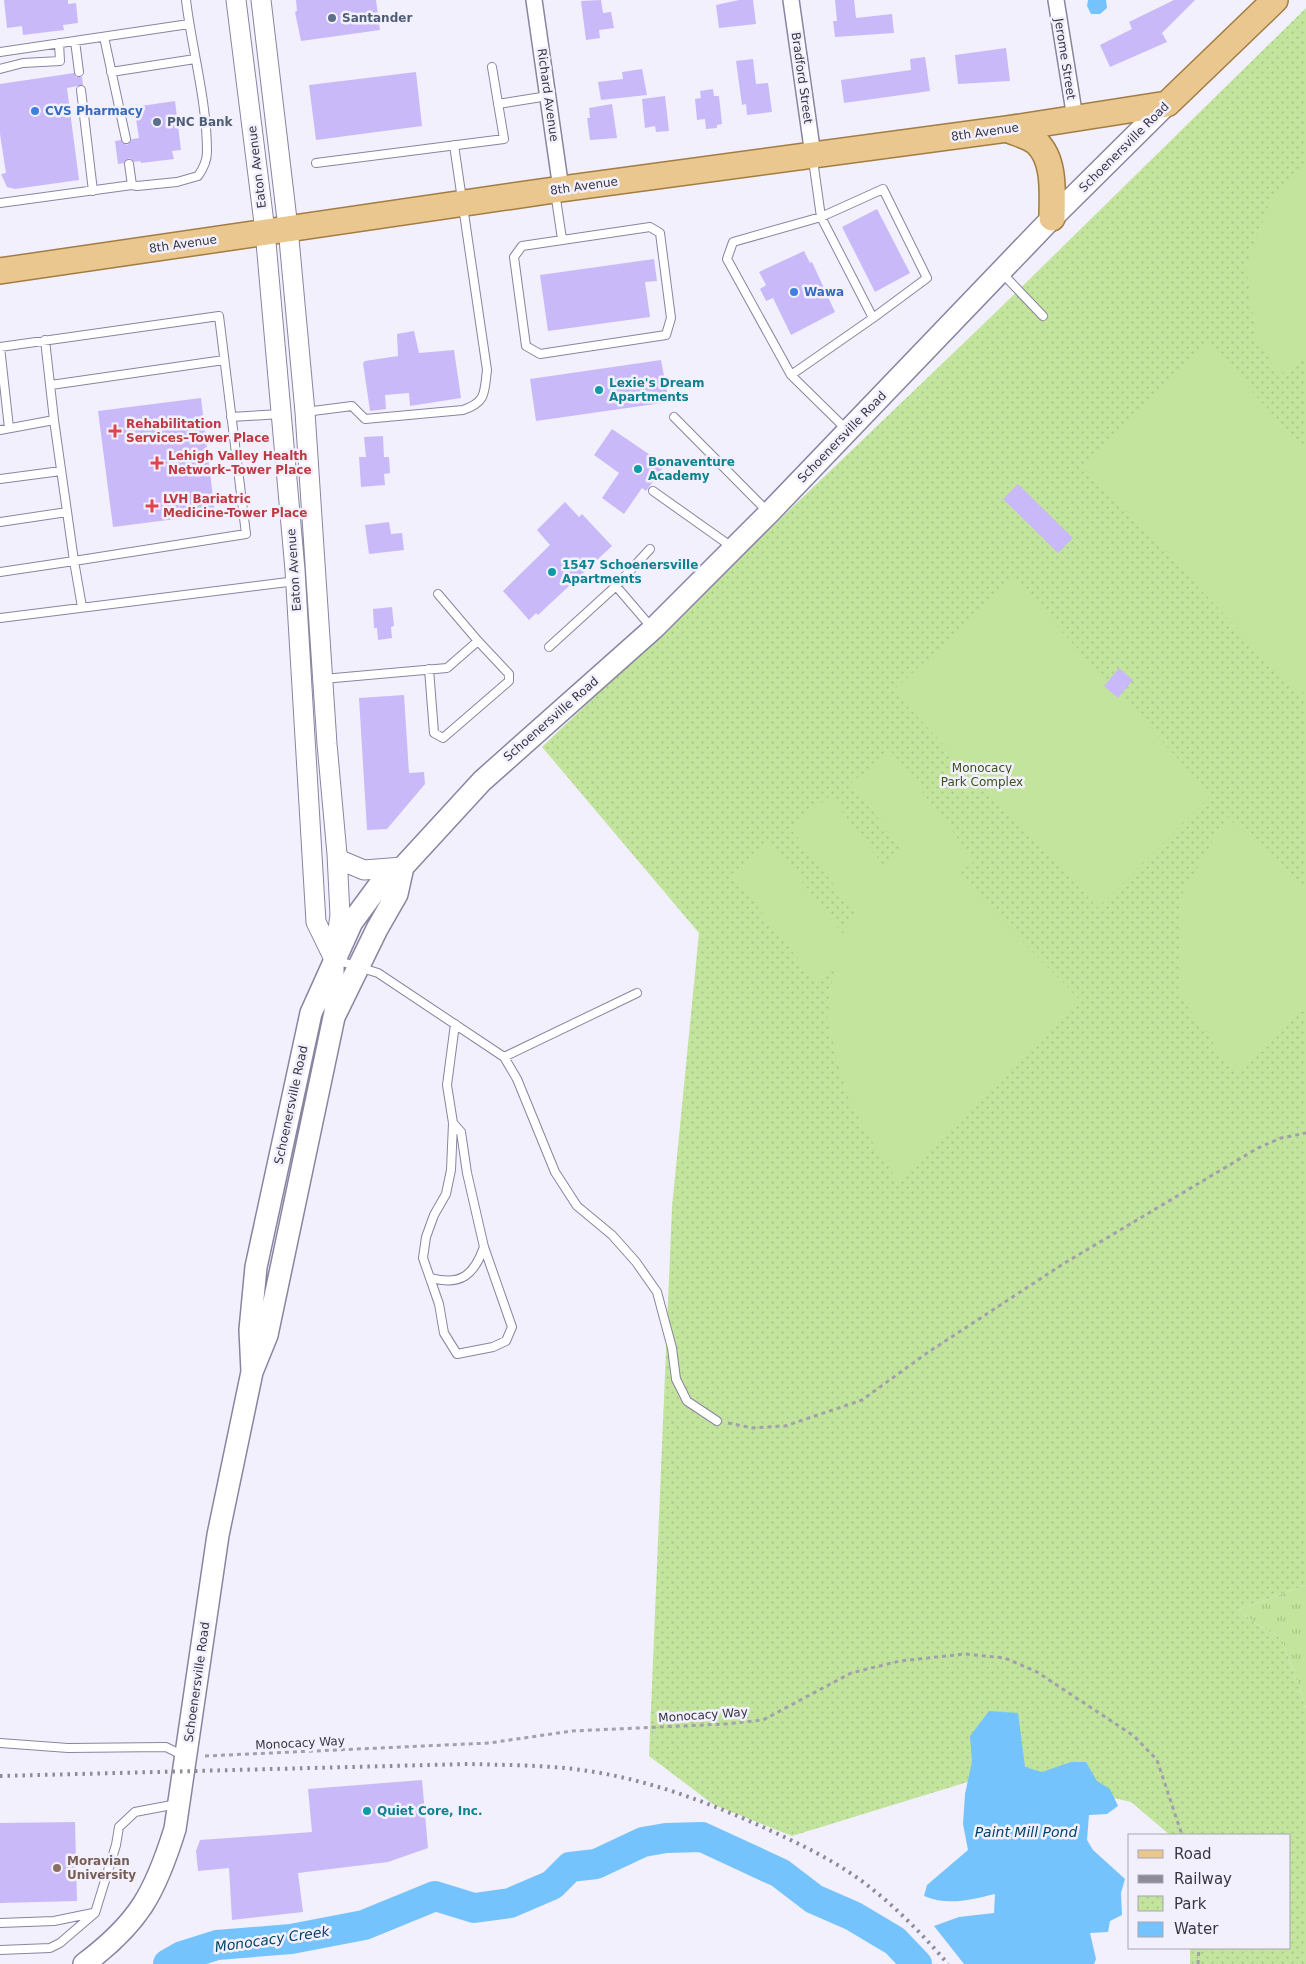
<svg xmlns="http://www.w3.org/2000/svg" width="1306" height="1964" font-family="'DejaVu Sans',sans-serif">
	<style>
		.grass { fill: url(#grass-tufts) }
		.park { fill: url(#park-dots) }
		.pitch { fill: #c3e49d }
		.water { fill: #75c3fc }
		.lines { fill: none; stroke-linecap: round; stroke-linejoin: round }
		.river { stroke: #75c3fc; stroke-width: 30 }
		.building { fill: #cab9f8 }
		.service-casing { stroke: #8a84a1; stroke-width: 10 }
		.minor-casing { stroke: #8a84a1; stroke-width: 18 }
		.tertiary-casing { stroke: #8a84a1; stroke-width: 21 }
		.secondary-casing { stroke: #8a84a1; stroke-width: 24 }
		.primary-casing { stroke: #a27c43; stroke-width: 28 }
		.path { stroke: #a3a0ad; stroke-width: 3; stroke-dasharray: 4 4; stroke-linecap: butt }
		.service { stroke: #fff; stroke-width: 8 }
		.minor { stroke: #fff; stroke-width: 15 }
		.tertiary { stroke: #fff; stroke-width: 19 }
		.secondary { stroke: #fff; stroke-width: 21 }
		.primary { stroke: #e9c78e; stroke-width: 25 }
		.rail { stroke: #8d8b97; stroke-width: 4; stroke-dasharray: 2.5 5; stroke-linecap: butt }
		.service-dot { fill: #5c6f8a; stroke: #f2f0fd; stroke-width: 2 }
		.shop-dot { fill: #3f7fe0; stroke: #f2f0fd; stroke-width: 2 }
		.culture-dot { fill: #0f9aa8; stroke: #f2f0fd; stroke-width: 2 }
		.health-dot { fill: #e0444e; stroke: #f2f0fd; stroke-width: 2 }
		.education-dot { fill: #8d6e63; stroke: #f2f0fd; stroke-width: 2 }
		.labels { text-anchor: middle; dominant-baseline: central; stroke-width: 5; stroke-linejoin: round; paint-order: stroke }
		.service-label { font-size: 12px; font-weight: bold; fill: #4e5e75; stroke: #f2f0fd; text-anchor: start }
		.street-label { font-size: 12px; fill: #393642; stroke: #f2f0fd }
		.shop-label { font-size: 12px; font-weight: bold; fill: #366cbe; stroke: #f2f0fd; text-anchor: start }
		.culture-label { font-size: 12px; font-weight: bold; fill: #0d838f; stroke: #f2f0fd; text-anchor: start }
		.health-label { font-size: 12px; font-weight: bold; fill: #be3a42; stroke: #f2f0fd; text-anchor: start }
		.park-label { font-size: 12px; fill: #3b521b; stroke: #f2f0fd }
		.education-label { font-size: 12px; font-weight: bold; fill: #785e54; stroke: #f2f0fd; text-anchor: start }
		.water-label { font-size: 14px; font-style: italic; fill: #044368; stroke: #f2f0fd }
	</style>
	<defs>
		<pattern id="grass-tufts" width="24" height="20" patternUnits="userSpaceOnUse" patternTransform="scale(1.25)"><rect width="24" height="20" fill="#c3e49d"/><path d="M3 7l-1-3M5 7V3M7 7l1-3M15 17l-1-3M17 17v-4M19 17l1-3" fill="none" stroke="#a8c488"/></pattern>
		<pattern id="park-dots" width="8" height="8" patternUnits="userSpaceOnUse" patternTransform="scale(1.25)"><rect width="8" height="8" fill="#c3e49d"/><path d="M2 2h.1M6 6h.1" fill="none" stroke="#a8c488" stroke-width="1.8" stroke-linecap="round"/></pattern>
	</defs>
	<rect width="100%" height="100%" fill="#f2f0fd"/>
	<path class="grass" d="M1306 1585V1708L1282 1639 1258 1625 1238 1610Z"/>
	<path class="park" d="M1306 8V1585L1238 1610 1258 1625 1282 1639 1306 1708V1964H1190V1948H1290V1835H1170L1131 1802 1000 1772 792 1836 714 1805 649 1756 672 1207 699 933 542 747 995 313Z"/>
	<path class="pitch" d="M1303 163 1306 167V354L1280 375 1256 339 1246 266 1270 202Z
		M1208 343 1306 451V689L1300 695 1083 465Z
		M1014 579 1211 795 1098 908 893 691Z
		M891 751 975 861 957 875 1080 1000 898 1181 870 1139 847 1095 827 1021 834 969 816 982 732 874 771 842 843 934 855 912 790 828 830 796 884 866 901 848 851 783Z
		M1227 817 1306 888V1006L1236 1075 1178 993 1181 896Z"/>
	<path class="water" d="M1088 0H1106L1107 8 1100 14H1091L1087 6Z
		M989 1711 1018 1713 1025 1767 1042 1772 1071 1762H1086L1097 1781 1110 1789 1118 1806 1107 1814 1089 1815 1087 1840 1093 1850 1125 1879 1121 1893 1122 1915 1110 1921 1108 1932 1090 1933 1096 1959 1094 1964H964L934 1926 959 1917 994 1913 995 1894C970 1900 948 1906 924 1896L927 1885 968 1850 963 1824 965 1794 972 1762 970 1736Z"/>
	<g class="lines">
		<path class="river" d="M168 1964 182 1956 217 1945 291 1939 364 1925 435 1896 474 1908 510 1903 552 1885 570 1867 596 1864 643 1842 666 1838 702 1837 780 1873 814 1899 853 1916 895 1941 917 1964"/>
	</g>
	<path class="building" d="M4 0H68V4L76 3 78 23 63 25 64 30 23 35 22 26 7 28Z
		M296 0H376L380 30 301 41 295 12 297 11Z
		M601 0 603 13 611 12 614 28 599 30 600 38 586 40 581 1Z
		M739 0H753L756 24 719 28 716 5Z
		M835 0H854L856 18 892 14 894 33 835 37 833 21H837Z
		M1174 0H1195L1162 33 1167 42 1110 67 1100 45 1132 29 1129 22Z
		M1006 48 1010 81 958 84 955 55Z
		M925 57 930 91 844 103 841 80 911 70 910 59Z
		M753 59 756 84 768 83 772 112 747 115 746 104 742 105 736 61Z
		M642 69 647 95 601 100 598 82 623 79 622 72Z
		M416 72 422 126 316 140 309 85Z
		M74 73 76 77H82L83 85 67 88 79 180 15 189 7 187 1 174 6 173 0 134V84Z
		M713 89 714 96H719L722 124 717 125V128L706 129 705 119 697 120 695 99 701 98 700 91Z
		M665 96 669 131 656 132 655 126 645 128 642 99Z
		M175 101 181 150 172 151 174 159 141 163 140 161 134 162 129 158 124 163 118 164 115 141 121 140 127 145 132 139 139 138 134 107Z
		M612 104 617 138 590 140 587 118H590L589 108Z
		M877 209 910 273 875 292 842 227Z
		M804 251 810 263 812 262 835 312 791 335 773 298 766 301 760 289 766 285 759 272Z
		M654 259 657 281 645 282 650 317 548 331 540 275Z
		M414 331 419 353 454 350 461 398 410 406 409 393 385 395 386 409 370 411 363 363 365 361 398 356 397 334Z
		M661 360 669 402 536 421 530 379Z
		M201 398 215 514 113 527 98 411Z
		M612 429 665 465 646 491 642 488 624 514 602 498 619 473 594 455Z
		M383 436 384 457H389L390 473 384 474 385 485 361 487 359 457H366L364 437Z
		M1018 484 1073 538 1058 553 1003 499Z
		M565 502 579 517 582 514 612 546 538 615 536 613 529 620 503 591 550 545 537 530Z
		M389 522 391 534 402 533 404 550 369 554 365 525Z
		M392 607 394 626 391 627 392 638 378 640 377 628H374L373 609Z
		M1119 668 1133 680 1118 698 1104 686Z
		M404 695 409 773 424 772 425 784 387 829 367 830 359 698Z
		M422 1780 428 1848 388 1862 298 1873 303 1912 232 1920 229 1868 198 1871 196 1851 200 1840 312 1832 308 1789Z
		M75 1822 77 1901 0 1903V1823Z"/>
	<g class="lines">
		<defs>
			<path id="service" d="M104 37 126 139
				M75 41 79 72
				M0 52 189 24
				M0 69 23 63 60 61 59 43
				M111 72 195 59
				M81 90 93 191
				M498 104 548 96
				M316 163 504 139 492 67
				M129 164 132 185 137 186 177 182 198 176C203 169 207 161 207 152 207 101 192 50 186 0
				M555 192 562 239
				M0 203 132 185
				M650 227 660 233 671 318 666 335 540 354 526 346 514 257 522 246Z
				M1002 273 1043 316
				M45 340 54 420
				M0 347 219 316 246 534 74 561 54 420 0 430
				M0 347 9 428
				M791 375 873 318 821 217 813 160
				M51 385 224 360
				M305 412 352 406 365 419 463 410C487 402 484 392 487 370L454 145
				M231 417 281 414
				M674 417 767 511
				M847 430 791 375 727 259 733 242 821 217 883 189 927 278 873 318
				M0 479 61 471
				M653 491 732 547
				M0 522 67 512
				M0 572 74 561 82 607
				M616 586 650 549
				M0 618 296 581
				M549 647 616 586 652 628
				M429 669 434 733 443 738 509 681V674L478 641
				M323 679 447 668 478 641 438 594
				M336 960 378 973 504 1057 517 1079 555 1172 577 1206 612 1235 636 1262 657 1292 672 1348 676 1379 687 1401 717 1421
				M504 1057 637 993
				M453 1123 461 1132 467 1173 484 1247 512 1327 506 1341 493 1347 457 1354 444 1333 439 1304 423 1258 426 1237 434 1215 446 1194 451 1170 453 1123 447 1085 455 1024
				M431 1278C461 1286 474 1275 484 1247
				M0 1743 68 1748 166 1747 184 1756
				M0 1923 54 1921 93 1913
				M0 1950 50 1948 60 1943 95 1913 116 1845 119 1827 135 1812 177 1804"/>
			<path id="minor" d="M534 0 561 189
				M791 0 813 155
				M1056 0 1075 118"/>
			<path id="tertiary" d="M236 0 265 231 295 570 316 922 334 959
				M261 0 288 228 305 412 327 744 337 854 340 915 334 959V1017
				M337 854 340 860 364 870 403 867"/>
			<path id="secondary" d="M252 1372 250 1330 256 1267 311 1013 352 922 383 880 403 867 482 781 653 629 769 513 1052 218 1167 104
				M84 1964C139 1923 155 1893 175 1829L218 1535 252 1372 267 1335 334 1017 377 929 397 894 403 867"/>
			<path id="primary" d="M1007 129C1015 133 1028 136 1036 142 1056 160 1052 195 1052 218
				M0 271 561 189 1007 129 1167 104 1275 0"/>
		</defs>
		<use href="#service" class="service-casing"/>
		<use href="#minor" class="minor-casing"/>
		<use href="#tertiary" class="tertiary-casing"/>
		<use href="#secondary" class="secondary-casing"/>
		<use href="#primary" class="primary-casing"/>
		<path class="path" d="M728 1423 753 1428 785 1426 862 1400 927 1353 1063 1264 1258 1148 1281 1138 1306 1133
			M205 1756 489 1743 572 1731 725 1724 763 1720 851 1673 900 1661 965 1654 1005 1658 1037 1672 1134 1736 1157 1760 1182 1835
			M1198 1964 1199 1948"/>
		<use href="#service" class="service"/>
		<use href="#minor" class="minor"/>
		<use href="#tertiary" class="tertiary"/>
		<use href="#secondary" class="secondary"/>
		<use href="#primary" class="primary"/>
		<path class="rail" d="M0 1776 468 1764C503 1765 539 1765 574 1769 641 1777 703 1800 765 1828 800 1844 836 1861 867 1885 896 1907 924 1936 948 1964"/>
	</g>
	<g class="service-dot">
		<circle cx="332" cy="18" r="5"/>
		<circle cx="157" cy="122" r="5"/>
	</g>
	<g class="shop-dot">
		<circle cx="35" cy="111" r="5"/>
		<circle cx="794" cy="292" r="5"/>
	</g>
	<g class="culture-dot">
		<circle cx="599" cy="390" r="5"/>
		<circle cx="638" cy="469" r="5"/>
		<circle cx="552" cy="572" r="5"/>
		<circle cx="367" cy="1811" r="5"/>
	</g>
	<g class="health-dot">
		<path d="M112.5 423.5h5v5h5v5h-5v5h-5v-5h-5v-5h5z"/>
		<path d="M154.5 455.5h5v5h5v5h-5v5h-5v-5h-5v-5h5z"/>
		<path d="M149.5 498.5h5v5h5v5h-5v5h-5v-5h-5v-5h5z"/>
	</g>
	<circle class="education-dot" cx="57" cy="1868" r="5"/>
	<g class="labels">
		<g class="service-label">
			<text x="342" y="18">Santander</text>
			<text x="167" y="122">PNC Bank</text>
		</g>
		<g class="street-label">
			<text transform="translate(1065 59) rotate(81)">Jerome Street</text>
			<text transform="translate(802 78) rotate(82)">Bradford Street</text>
			<text transform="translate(548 95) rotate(82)">Richard Avenue</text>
			<text transform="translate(985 132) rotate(-8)">8th Avenue</text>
			<text transform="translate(1124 147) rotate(-45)">Schoenersville Road</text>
			<text transform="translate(257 167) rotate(-97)">Eaton Avenue</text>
			<text transform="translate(584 186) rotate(-8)">8th Avenue</text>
			<text transform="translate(183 244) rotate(-8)">8th Avenue</text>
			<text transform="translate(842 437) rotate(-46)">Schoenersville Road</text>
			<text transform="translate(294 570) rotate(-94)">Eaton Avenue</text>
			<text transform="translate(551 719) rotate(-41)">Schoenersville Road</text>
			<text transform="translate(291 1105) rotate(-78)">Schoenersville Road</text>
			<text transform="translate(197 1682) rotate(-82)">Schoenersville Road</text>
			<text transform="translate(703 1715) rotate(-4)">Monocacy Way</text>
			<text transform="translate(300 1743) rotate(-3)">Monocacy Way</text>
		</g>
		<g class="shop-label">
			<text x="45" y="111">CVS Pharmacy</text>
			<text x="804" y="292">Wawa</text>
		</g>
		<g class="culture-label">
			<text x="609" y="383">Lexie's Dream<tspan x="609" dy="14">Apartments</tspan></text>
			<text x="648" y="462">Bonaventure<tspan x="648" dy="14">Academy</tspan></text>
			<text x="562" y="565">1547 Schoenersville<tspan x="562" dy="14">Apartments</tspan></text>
			<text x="377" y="1811">Quiet Core, Inc.</text>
		</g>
		<g class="health-label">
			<text x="126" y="424">Rehabilitation<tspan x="126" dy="14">Services–Tower Place</tspan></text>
			<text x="168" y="456">Lehigh Valley Health<tspan x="168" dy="14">Network–Tower Place</tspan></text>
			<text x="163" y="499">LVH Bariatric<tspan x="163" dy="14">Medicine-Tower Place</tspan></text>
		</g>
		<g class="park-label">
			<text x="982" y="768">Monocacy<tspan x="982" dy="14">Park Complex</tspan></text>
		</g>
		<g class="education-label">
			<text x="67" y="1861">Moravian<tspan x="67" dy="14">University</tspan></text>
		</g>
		<g class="water-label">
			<text x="1026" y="1832">Paint Mill Pond</text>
			<text transform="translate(272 1939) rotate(-8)">Monocacy Creek</text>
		</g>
	</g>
	<rect x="1128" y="1834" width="162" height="115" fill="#f2f0fd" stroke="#a8a6b2"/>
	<rect x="1138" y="1850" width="25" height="8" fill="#e9c78e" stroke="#a8a6b2"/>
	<text x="1174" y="1859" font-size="15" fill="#393642">Road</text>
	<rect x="1138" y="1875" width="25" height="8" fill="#8d8b97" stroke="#a8a6b2"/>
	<text x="1174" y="1884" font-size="15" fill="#393642">Railway</text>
	<rect x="1138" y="1896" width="25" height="15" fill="url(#park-dots)" stroke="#a8a6b2"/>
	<text x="1174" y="1909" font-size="15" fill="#393642">Park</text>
	<rect x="1138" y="1922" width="25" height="15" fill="#75c3fc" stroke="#a8a6b2"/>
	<text x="1174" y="1934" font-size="15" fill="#393642">Water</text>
</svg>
